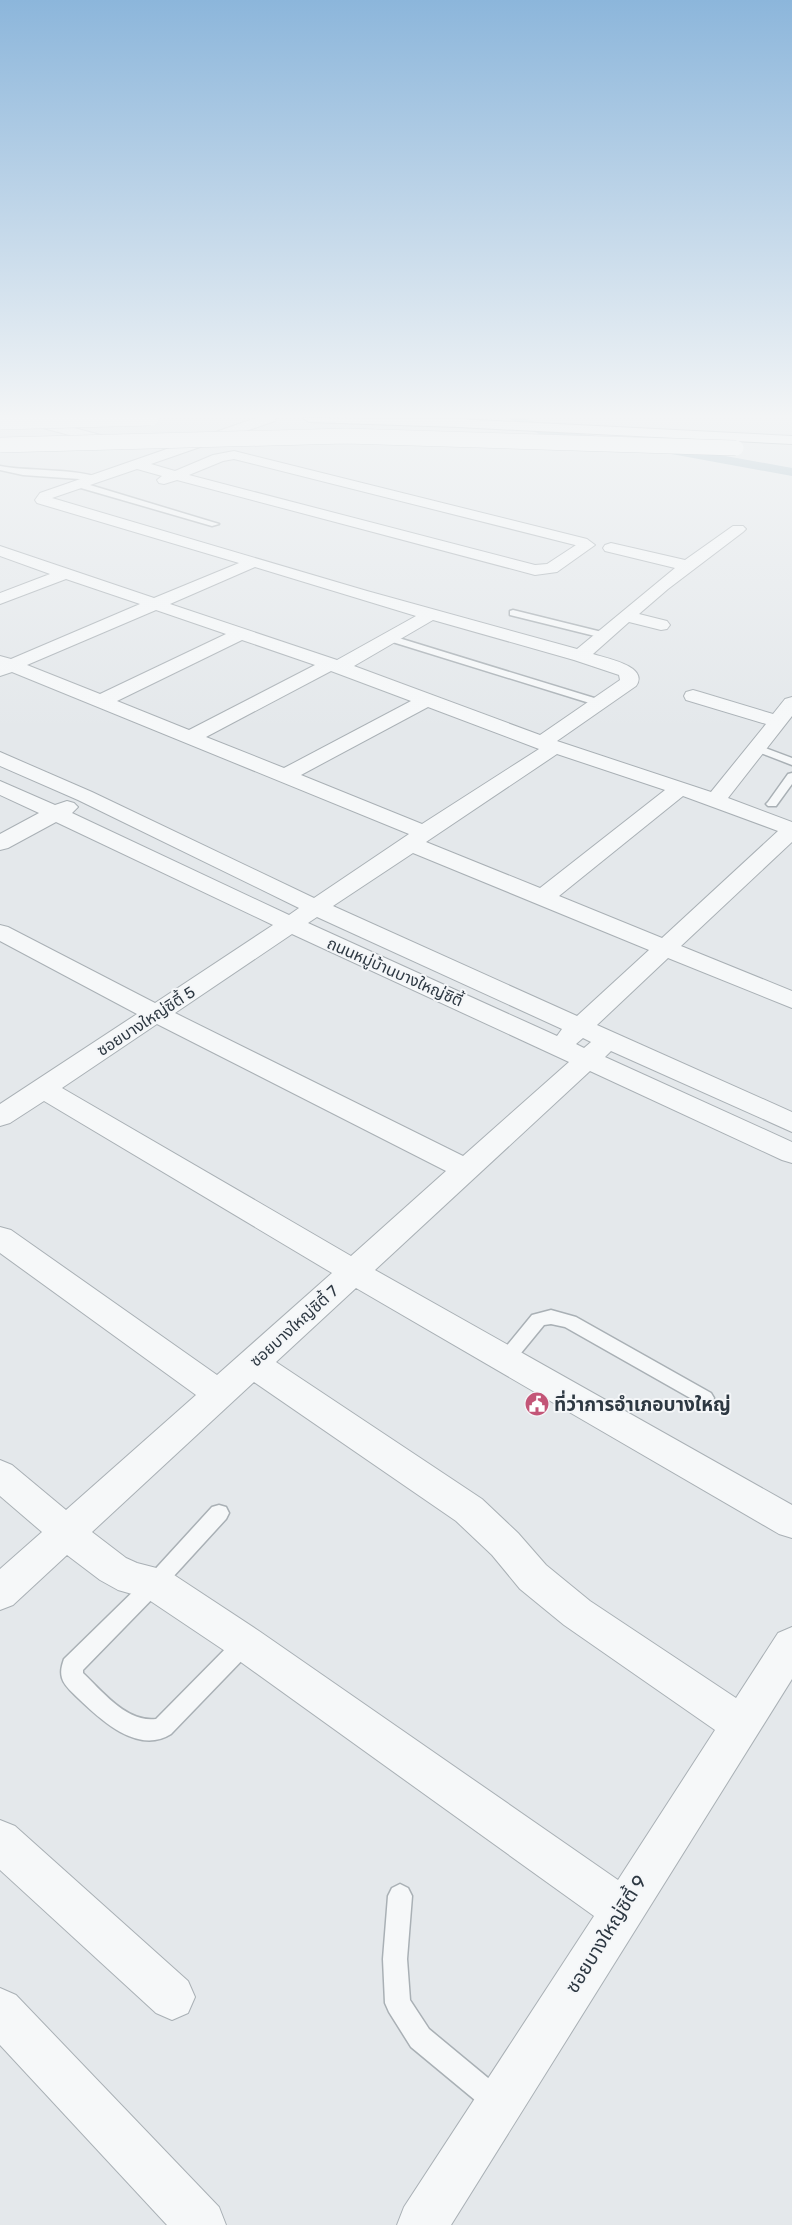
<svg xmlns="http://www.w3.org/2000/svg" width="792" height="2225" font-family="Rubik,'Noto Sans Thai',sans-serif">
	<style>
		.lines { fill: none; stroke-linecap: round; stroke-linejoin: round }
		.canal { fill: #a2bac7; fill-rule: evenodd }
		.lane-casing { stroke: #a9b0b5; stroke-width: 3 }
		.street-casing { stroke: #a9b0b5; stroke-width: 2 }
		.highway-casing { stroke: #8c97a0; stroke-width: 2 }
		.lane { fill: #f6f8f9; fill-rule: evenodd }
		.street { fill: #f6f8f9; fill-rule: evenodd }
		.highway { fill: #fff; fill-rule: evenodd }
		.highway-bridge-casing { stroke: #8c97a0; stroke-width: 16; stroke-linecap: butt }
		.highway-bridge { stroke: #fff; stroke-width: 15 }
		.labels { text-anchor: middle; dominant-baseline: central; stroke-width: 4; stroke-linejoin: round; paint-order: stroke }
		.street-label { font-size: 16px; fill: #2d3842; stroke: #f4f6f8 }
		.near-poi-label { font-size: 19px; font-weight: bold; fill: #2d3842; stroke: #f4f6f8; text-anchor: start }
		.near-street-label { font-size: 19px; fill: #2d3842; stroke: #f4f6f8 }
	</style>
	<rect width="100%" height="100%" fill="#e4e8eb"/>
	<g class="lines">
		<path class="canal" d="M508 418H525L551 430 596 436 603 440 596 444 543 436Z
			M660 444 792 468V476L655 451 653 448 655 445Z"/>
		<defs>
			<path id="lane" d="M0 466C21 471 85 469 97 478L93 480 23 475 0 470Z
				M74 482H80L219 524 212 526 74 486Z
				M513 610 606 633 608 635 603 638 510 615V611Z
				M389 635 604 701 605 703 604 705H596L386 640 384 638Z
				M757 745 792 758V765L753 750 752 748Z
				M792 773V784L776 806H768L766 804 768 802 788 774Z
				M551 1310 576 1317 711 1393 714 1398 711 1403 705 1405 699 1403 565 1327 551 1324 544 1325 512 1364 506 1366 500 1364 497 1359 500 1354 532 1315Z
				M219 1505 226 1507 229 1513 226 1519 162 1589 83 1670V1673C102 1691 127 1723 156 1719L238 1636 245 1633 252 1636 255 1643 252 1650 171 1734C138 1755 101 1720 79 1699 73 1693 64 1686 62 1678 60 1671 62 1665 64 1659L148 1577 212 1507Z
				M400 1884 408 1888 412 1896 407 1959 410 2000 429 2029 505 2092 509 2101 505 2110 496 2114 487 2110 411 2047 389 2012 385 2003 383 1959 388 1896 392 1888Z"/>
			<path id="street" d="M15 418 44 420 127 442 129 445 122 449 43 428 15 423Z
				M256 418H276L275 421 151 464 175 471 213 455 234 451 587 539 595 545 557 572 535 575 177 480 164 484 159 483 157 480 162 476 137 469 52 498 367 591 577 649 675 568 605 551 603 548 605 545 611 543 685 560 733 526H743L746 529 743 532 668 589 639 614 667 621 670 625 667 629 661 630 629 622 593 654C605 658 650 666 636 686L557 741 711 792 766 724 686 700 684 696 686 692 693 690 700 692 773 714 785 699 792 697V716L728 798 792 822V842L681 946 792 991V1008L668 958 597 1025 792 1112V1132L611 1051 605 1057 792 1142V1163L782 1160 590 1071 375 1270 792 1505V1538L779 1534 356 1288 276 1362 482 1499 518 1533 546 1565 590 1601 736 1698 778 1633 792 1627V1679L451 2225H397L404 2207 594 1916 231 1655 146 1598 118 1590 100 1580 67 1555 13 1605 0 1610V1569L42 1532 0 1496V1460L12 1465 66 1510 196 1395 0 1253V1227L11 1230 217 1375 332 1273 44 1101 10 1123 0 1126V1104L137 1014 0 941V925L8 927 155 1003 273 925 56 822 8 848 0 850V834L39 813 0 795V781L55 805 67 801 74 803 78 807 72 813 289 915 299 908 78 800 0 766V752L92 792 314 898 409 834 12 672 0 676V656L11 659 140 604 66 579 0 604V593L50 574 0 556V546L154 598 239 563 37 503 35 500 40 493ZM234 459 575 545H576L547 564 535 565 189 475 223 461ZM255 567 416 616 337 660 170 604ZM156 610 226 634 100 694 27 665ZM433 620 574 660 619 675 620 680 540 735 354 666ZM242 640 315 665 189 730 117 701ZM331 671 411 701 284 768 206 737ZM428 707 539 749 422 824 301 775ZM557 754 665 790 540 888 426 842ZM683 796 778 831 662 938 559 896ZM413 853 649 950 577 1016 333 906ZM317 917 562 1029 557 1036 308 923ZM292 934 569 1062 463 1156 175 1013ZM157 1024 446 1171 351 1256 62 1088ZM583 1038 591 1042 584 1048 576 1044ZM254 1382 456 1521 492 1555 520 1589 564 1625 715 1730 618 1880 259 1631 168 1571 137 1563 126 1558 92 1532Z
				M0 1820 15 1826 188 1981 195 1997 188 2013 172 2020 156 2013 0 1870Z
				M0 1988 16 1995 219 2207 226 2225H167L0 2045Z"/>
			<path id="highway" d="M303 418 458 419 792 436V444L458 427 309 422Z"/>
		</defs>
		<use href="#lane" class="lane-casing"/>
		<use href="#street" class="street-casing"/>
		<use href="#highway" class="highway-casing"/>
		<use href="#lane" class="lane"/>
		<use href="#street" class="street"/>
		<use href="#highway" class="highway"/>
		<defs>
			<path id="highway-bridge" d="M0 422 151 418
				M0 445 346 436 736 448"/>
		</defs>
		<use href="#highway-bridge" class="highway-bridge-casing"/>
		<use href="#highway-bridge" class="highway-bridge"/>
	</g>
	<linearGradient id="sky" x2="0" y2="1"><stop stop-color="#8cb6db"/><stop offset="0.57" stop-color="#f3f5f6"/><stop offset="1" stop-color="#f3f5f6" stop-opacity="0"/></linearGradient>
	<rect width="792" height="730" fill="url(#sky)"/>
	<defs>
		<symbol id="civic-disc" viewBox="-11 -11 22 22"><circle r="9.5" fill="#c35577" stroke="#f4f6f8"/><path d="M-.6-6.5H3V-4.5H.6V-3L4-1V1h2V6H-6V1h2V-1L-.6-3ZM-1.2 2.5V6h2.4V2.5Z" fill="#fff"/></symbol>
	</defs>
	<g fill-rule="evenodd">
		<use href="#civic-disc" x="523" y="1390" width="28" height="28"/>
	</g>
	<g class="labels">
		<g class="street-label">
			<text transform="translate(395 972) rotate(24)">ถนนหมู่บ้านบางใหญ่ซิตี้</text>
			<text transform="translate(146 1021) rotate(-33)">ซอยบางใหญ่ซิตี้ 5</text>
			<text transform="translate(294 1326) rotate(-42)">ซอยบางใหญ่ซิตี้ 7</text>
		</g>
		<g class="near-poi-label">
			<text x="554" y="1404">ที่ว่าการอำเภอบางใหญ่</text>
		</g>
		<g class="near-street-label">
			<text transform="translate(606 1934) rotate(-58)">ซอยบางใหญ่ซิตี้ 9</text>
		</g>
	</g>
</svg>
